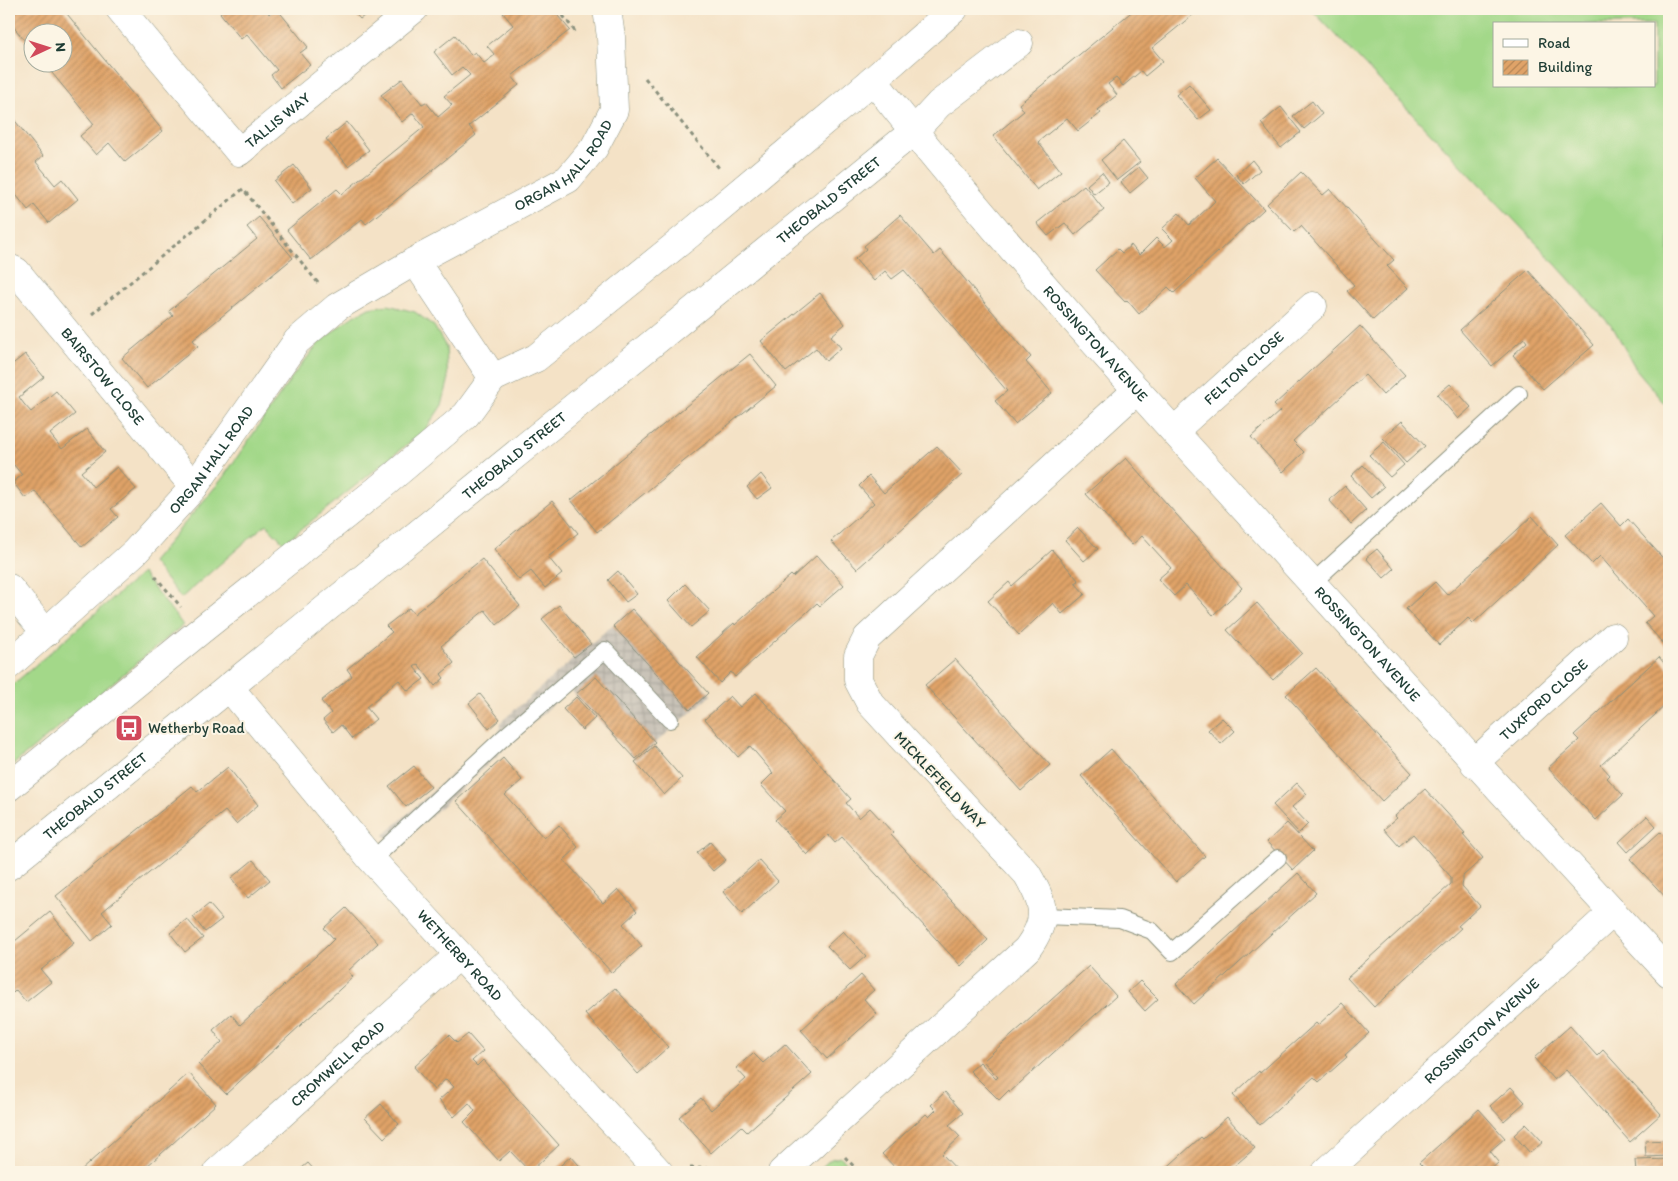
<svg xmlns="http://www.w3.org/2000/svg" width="1678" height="1181" font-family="Itim,sans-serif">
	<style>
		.industrial { fill: url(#industrial-grid) }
		.grass { fill: #a3d889; stroke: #618a5e; fill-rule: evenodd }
		.building { fill: url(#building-hatch) }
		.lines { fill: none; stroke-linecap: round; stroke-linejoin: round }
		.service-casing { stroke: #8a907d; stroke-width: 18 }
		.minor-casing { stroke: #8a907d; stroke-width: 29 }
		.tertiary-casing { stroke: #8a907d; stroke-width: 29 }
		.path { stroke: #8a907d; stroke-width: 3; stroke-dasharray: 4 4; stroke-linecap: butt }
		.service { stroke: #fff; stroke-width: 16 }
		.minor { stroke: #fff; stroke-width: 28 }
		.tertiary { stroke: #fff; stroke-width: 28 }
		.labels { text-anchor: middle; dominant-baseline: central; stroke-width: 4; stroke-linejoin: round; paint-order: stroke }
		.street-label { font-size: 15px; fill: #1f3d34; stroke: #fcf5e5 }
		.poi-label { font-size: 15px; fill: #1f3d34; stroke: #fcf5e5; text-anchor: start }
	</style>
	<defs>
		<pattern id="industrial-grid" width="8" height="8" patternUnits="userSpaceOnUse" patternTransform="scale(1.25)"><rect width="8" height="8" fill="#c9c3b8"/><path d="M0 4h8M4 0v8" fill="none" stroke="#aca89f"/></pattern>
		<pattern id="building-hatch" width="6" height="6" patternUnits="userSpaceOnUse" patternTransform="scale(1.25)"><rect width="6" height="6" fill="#e0a368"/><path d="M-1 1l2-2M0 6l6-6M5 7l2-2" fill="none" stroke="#b58656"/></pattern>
	</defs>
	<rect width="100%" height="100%" fill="#fcf5e5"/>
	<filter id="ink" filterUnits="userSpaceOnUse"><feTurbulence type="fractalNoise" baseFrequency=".02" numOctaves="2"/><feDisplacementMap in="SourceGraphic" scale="10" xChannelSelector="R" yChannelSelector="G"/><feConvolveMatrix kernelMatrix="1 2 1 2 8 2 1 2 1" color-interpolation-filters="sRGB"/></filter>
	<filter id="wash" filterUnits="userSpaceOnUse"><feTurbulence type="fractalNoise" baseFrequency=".0096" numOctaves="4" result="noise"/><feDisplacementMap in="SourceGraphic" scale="20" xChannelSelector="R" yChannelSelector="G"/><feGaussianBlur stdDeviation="1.12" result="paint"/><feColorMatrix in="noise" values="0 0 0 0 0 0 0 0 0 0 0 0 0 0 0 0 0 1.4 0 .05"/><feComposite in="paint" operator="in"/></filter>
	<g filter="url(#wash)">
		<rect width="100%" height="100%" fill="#f4e2c6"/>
		<path class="industrial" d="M632 608 711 695 636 760 570 689 396 848 384 835 498 733 502 721Z"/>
		<path class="grass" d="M1311 9H1669V408L1636 369 1614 329 1539 246ZM1494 24H1654V86H1494Z
			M388 305 415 312 434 326 446 347 448 382 442 405 426 429 284 543 266 524 181 598 152 562 222 479 295 373 319 343 349 319 369 308Z
			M142 573 183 625 9 768V688Z
			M841 1157 854 1172H816L831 1159Z"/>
		<g id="blocks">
			<path class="building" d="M9 9H63L163 131 125 162 109 143 96 155 80 136 94 124 43 62H62V32H32V50L9 21Z
				M224 9H265L269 14 274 9H277L308 47 300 53 310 65 281 88 271 75 277 70 247 34 241 39 220 13Z
				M351 9H373L360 19Z
				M508 9H552L570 30 512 76 519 85 469 126 476 135 366 224 362 219 311 260 287 230 337 189 342 194 424 127 413 113 402 122 381 95 402 79 422 104 426 102 438 117 452 105 444 96 470 75 462 67 452 75 434 52 455 35 471 55 475 52 484 63 495 55 487 46 513 25 503 13Z
				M1135 9H1200L1152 48 1163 61 1145 76 1141 71 1123 86 1116 78 1108 84 1117 95 1098 110 1101 113 1078 131 1067 118 1038 142 1061 171 1037 190 993 136 1024 111 1019 104Z
				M1189 84 1211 110 1198 120 1176 95Z
				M1312 101 1322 114 1304 129 1293 116Z
				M1281 107 1301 132 1281 148 1261 123Z
				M12 117 43 156 36 162 55 185 62 179 78 199 49 223 34 205 28 210 9 186V182L12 179 9 175V120Z
				M347 122 369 150 348 166 326 139Z
				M1123 141 1140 162 1117 180 1101 160Z
				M1217 158 1264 209 1174 293 1168 287 1139 314 1127 300 1125 302 1095 270 1118 249 1122 253 1131 245 1139 255 1156 238 1165 247 1173 240 1162 229 1179 213 1189 225 1211 205 1215 201 1195 178Z
				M1252 160 1260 170 1244 184 1236 175Z
				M294 165 312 188 292 204 274 181Z
				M1139 167 1148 178 1130 193 1121 182Z
				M1102 172 1109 182 1094 194 1087 185Z
				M1301 172 1323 195 1330 189 1394 260 1387 266 1408 288 1373 320 1347 291 1354 285 1301 226 1294 232 1267 204Z
				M1084 185 1104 210 1075 235 1065 223 1048 236 1037 223Z
				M900 215 934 255 940 250 1031 357 1026 362 1052 393 1015 424 995 401 1007 391 904 270 892 279 885 271 874 281 855 259 866 249 864 246Z
				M259 217 293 258 193 340 198 346 147 388 122 358 173 316 169 311 257 239 247 227Z
				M1528 270 1594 345 1543 389 1513 355 1527 342 1524 338 1492 366 1460 330Z
				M820 293 845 324 831 336 841 348 826 361 816 348 786 372 761 341Z
				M1360 326 1405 375 1383 395 1365 375 1293 441 1304 452 1283 472 1251 437 1280 411 1274 405Z
				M25 354 44 377 19 397 24 404 31 412 56 391 75 414 50 434 62 449 87 429 105 452 81 472 87 479 93 487 117 467 136 489 111 509 118 517 82 547 35 491 25 498 13 482 22 475 9 459V367Z
				M750 354 776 386 597 532 571 500Z
				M1450 384 1471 407 1458 419 1437 395Z
				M1402 421 1425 446 1406 463 1383 438Z
				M1384 442 1404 465 1390 477 1369 455Z
				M937 446 963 474 857 569 831 541 874 503 859 486 869 476 884 493Z
				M1126 458 1242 588 1213 615 1186 585 1174 596 1158 579 1171 568 1142 536 1132 545 1086 494Z
				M1363 465 1384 487 1371 498 1351 476Z
				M761 474 772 488 757 499 747 487Z
				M1345 486 1366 510 1351 524 1329 500Z
				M552 501 578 533 548 557 562 574 545 588 531 571 519 580 494 549Z
				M1601 503 1621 526 1628 519 1669 565V650L1645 623 1653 616 1600 556 1592 564 1565 535Z
				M1532 516 1558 545 1473 623 1468 618 1439 645 1406 609 1435 582 1447 595Z
				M1078 528 1098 549 1084 561 1065 540Z
				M1377 549 1394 569 1384 578 1366 558Z
				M1052 550 1079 581 1075 583 1085 594 1062 614 1053 603 1019 635 988 601 1009 582 1012 586Z
				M817 555 844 585 820 606 817 603 735 677 731 672 720 683 697 657 734 623 735 625 791 575 793 577Z
				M482 559 520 606 497 625 485 610 441 646 454 663 441 674 444 678 435 686 418 664 414 667 424 679 408 691 399 680 366 707 376 719 352 739 341 725 333 732 323 720 331 713 321 701 352 676 347 669 392 632 386 626 409 608 414 614Z
				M618 571 637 594 626 602 608 580Z
				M685 584 710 611 691 627 668 601Z
				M1257 603 1302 653 1273 680 1227 630Z
				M559 605 591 644 574 657 542 619Z
				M632 609 708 693 690 710 613 626Z
				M1659 657 1669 669V702L1601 765 1610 775 1607 778 1623 795 1596 820 1548 768 1579 740 1574 735Z
				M955 659 1050 765 1021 791 925 685Z
				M1316 668 1412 773 1382 801 1286 695Z
				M596 677 655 742 636 759 576 694Z
				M756 693 851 799 846 803 859 818 870 808 893 833 891 835 988 940 961 966 842 837 835 843 828 835 807 855 775 820 785 811 761 785 773 773 750 746 738 757 705 719 730 696 740 707Z
				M480 694 500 719 489 729 469 703Z
				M576 697 595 718 582 730 563 709Z
				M1222 718 1235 731 1221 744 1208 730Z
				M654 746 682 778 664 795 635 762Z
				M1111 749 1205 856 1176 882 1081 776Z
				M503 758 522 780 505 795 544 838 559 825 578 847 564 860 603 903 618 889 637 911 623 924 642 946 612 973 456 801Z
				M414 766 431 787 406 807 389 786Z
				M228 767 258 805 236 824 225 811 127 891 102 912 112 924 92 941 56 896 192 786 197 792Z
				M1297 783 1307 794 1292 807 1308 824 1299 833 1273 805Z
				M1425 789 1465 833 1463 835 1483 858 1463 876V881L1462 886 1480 906 1458 926 1461 928 1374 1007 1347 978 1451 884V877L1413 834 1399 846 1384 829 1397 818 1395 816Z
				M1647 816 1656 826 1628 852 1619 842Z
				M1287 823 1313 851 1293 870 1267 842Z
				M1660 832 1669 841V901L1630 859Z
				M710 842 726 860 713 871 697 853Z
				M253 860 270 880 248 898 231 878Z
				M759 860 778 881 742 914 723 892Z
				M1298 873 1316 893 1194 1004 1176 984Z
				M209 904 222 919 205 932 193 917Z
				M346 908 378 943 348 971 353 977 226 1094 198 1064 222 1042 213 1030 231 1014 240 1025 326 947 334 939 324 928Z
				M50 912 74 943 41 970 51 982 26 1002 16 990 13 993 9 988V946Z
				M187 919 203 938 185 952 170 933Z
				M843 931 866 956 850 970 827 946Z
				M1089 966 1116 996 1010 1092 1009 1090 999 1100 970 1071 980 1062 996 1079 998 1077 983 1061Z
				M861 975 874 990 864 999 877 1014 827 1059 801 1030Z
				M1140 981 1158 999 1145 1011 1128 992Z
				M615 988 668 1047 638 1074 585 1014Z
				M1342 1003 1369 1033 1345 1055 1347 1057 1319 1082 1314 1077 1260 1125 1233 1095 1259 1071 1260 1073 1316 1023 1318 1025Z
				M1570 1026 1597 1056 1603 1050 1661 1114 1630 1142 1566 1070 1554 1080 1534 1058Z
				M468 1034 483 1051 472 1061 477 1066 483 1060 559 1145 530 1172 510 1151 499 1161 464 1122 475 1111 469 1103 454 1117 439 1100 454 1087 446 1079 434 1090 414 1067 449 1035 457 1043Z
				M785 1044 812 1074 747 1132 741 1126 711 1153 679 1117 701 1098 711 1110 746 1079 736 1068 753 1053 763 1063Z
				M189 1073 216 1104 161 1154 140 1172H79Z
				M1511 1087 1525 1102 1504 1121 1490 1106Z
				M945 1092 963 1113 949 1125 960 1137 942 1154 959 1172H899L882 1154 926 1114 929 1117 936 1110 931 1105Z
				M381 1104 399 1124 384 1138 365 1118Z
				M1479 1109 1505 1138 1490 1151 1499 1162 1488 1172H1481L1475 1165 1467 1172H1428L1419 1163Z
				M1227 1117 1255 1148 1230 1170 1226 1166 1219 1172H1162L1201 1137 1203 1139Z
				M1526 1124 1543 1142 1530 1153 1514 1135Z
				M1669 1140V1156L1646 1157 1645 1141Z
				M571 1156 585 1172H553Z
				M1669 1159V1172H1636L1635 1160Z
				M308 1163 316 1172H297Z"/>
		</g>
	</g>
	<g filter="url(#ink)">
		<use href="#blocks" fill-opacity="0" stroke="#8a907d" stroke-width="1"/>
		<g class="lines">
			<defs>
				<path id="service" d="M1312 583 1519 394
					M372 860 502 739 605 650 670 720
					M1043 916 1120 919 1152 931 1172 952 1278 858"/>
				<g id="minor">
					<path id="s1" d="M120 9 239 152 414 9"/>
					<path id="s2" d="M873 80C998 239 1135 389 1271 538 1404 684 1535 829 1669 973"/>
					<path d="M415 261 493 378"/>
					<path id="s3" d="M9 268 16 271 194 487"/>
					<path id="s4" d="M1174 431 1313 306"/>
					<path d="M9 588 46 633"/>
					<path id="s5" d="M9 665 135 552 194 487 297 341 337 307 415 261 568 179 594 148 614 110 611 37 607 9"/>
					<path id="s6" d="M229 687 372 860 659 1172"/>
					<path id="s7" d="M1474 763 1613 637"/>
					<path id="s8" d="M9 866 914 131 939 104 1019 43"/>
					<path id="s9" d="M217 1172 459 955"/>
					<path d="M782 1172 1027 949C1049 919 1045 905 1027 874L870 703 858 680V656L867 638 1137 390"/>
					<path id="s10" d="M1326 1172 1613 912"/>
				</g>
				<path id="tertiary" d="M9 787 200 631 377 490 466 415 493 378 536 358 686 237 873 80 954 9"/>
			</defs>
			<use href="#service" class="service-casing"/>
			<use href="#minor" class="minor-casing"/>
			<use href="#tertiary" class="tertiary-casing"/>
			<path class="path" d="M558 9 577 34
				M645 78 719 168
				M92 314 243 189 318 283
				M155 576 181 607
				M845 1157 859 1172
				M690 1168 751 1169"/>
			<use href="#service" class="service"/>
			<use href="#minor" class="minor"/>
			<use href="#tertiary" class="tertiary"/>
		</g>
	</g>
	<defs>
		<symbol id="bus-square" viewBox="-11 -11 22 22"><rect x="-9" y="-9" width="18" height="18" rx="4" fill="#d1495b" stroke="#fcf5e5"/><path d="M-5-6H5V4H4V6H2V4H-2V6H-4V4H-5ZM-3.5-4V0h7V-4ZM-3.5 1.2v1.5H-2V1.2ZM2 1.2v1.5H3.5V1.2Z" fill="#fff"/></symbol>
	</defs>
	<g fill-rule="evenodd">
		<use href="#bus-square" x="113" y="712" width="32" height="32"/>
	</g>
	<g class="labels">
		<g class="street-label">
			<text stroke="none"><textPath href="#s1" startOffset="236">TALLIS WAY</textPath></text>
			<text stroke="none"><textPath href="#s5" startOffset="758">ORGAN HALL ROAD</textPath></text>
			<text stroke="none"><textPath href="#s8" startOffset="1056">THEOBALD STREET</textPath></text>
			<text stroke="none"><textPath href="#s2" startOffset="345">ROSSINGTON AVENUE</textPath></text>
			<text stroke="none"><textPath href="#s4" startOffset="94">FELTON CLOSE</textPath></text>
			<text stroke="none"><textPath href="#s3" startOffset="144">BAIRSTOW CLOSE</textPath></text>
			<text stroke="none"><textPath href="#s8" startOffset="651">THEOBALD STREET</textPath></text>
			<text stroke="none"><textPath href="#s5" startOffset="289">ORGAN HALL ROAD</textPath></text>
			<text stroke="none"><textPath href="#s2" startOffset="750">ROSSINGTON AVENUE</textPath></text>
			<text stroke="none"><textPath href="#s7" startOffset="94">TUXFORD CLOSE</textPath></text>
			<text transform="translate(940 780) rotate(47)">MICKLEFIELD WAY</text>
			<text stroke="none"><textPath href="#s8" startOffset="111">THEOBALD STREET</textPath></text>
			<text stroke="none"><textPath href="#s6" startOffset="354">WETHERBY ROAD</textPath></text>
			<text stroke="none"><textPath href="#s10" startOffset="210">ROSSINGTON AVENUE</textPath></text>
			<text stroke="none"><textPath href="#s9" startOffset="162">CROMWELL ROAD</textPath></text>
		</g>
		<g class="poi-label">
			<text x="148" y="728">Wetherby Road</text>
		</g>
	</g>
	<rect width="1678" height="1181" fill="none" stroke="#fcf5e5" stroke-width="30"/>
	<rect x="1493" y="22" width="162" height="65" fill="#fcf5e5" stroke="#a4ab9e"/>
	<rect x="1503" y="39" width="25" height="8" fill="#ffffff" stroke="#a4ab9e"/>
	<text x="1538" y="48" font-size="15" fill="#1f3d34">Road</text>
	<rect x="1503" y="60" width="25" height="15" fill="url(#building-hatch)" stroke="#a4ab9e"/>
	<text x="1538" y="72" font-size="15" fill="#1f3d34">Building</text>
	<g transform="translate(48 48) rotate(86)"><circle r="24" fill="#fcf5e5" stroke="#a4ab9e"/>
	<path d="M0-4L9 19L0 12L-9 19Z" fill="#d1495b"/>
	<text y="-8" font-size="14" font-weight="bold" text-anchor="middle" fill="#1f3d34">N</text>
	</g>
</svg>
